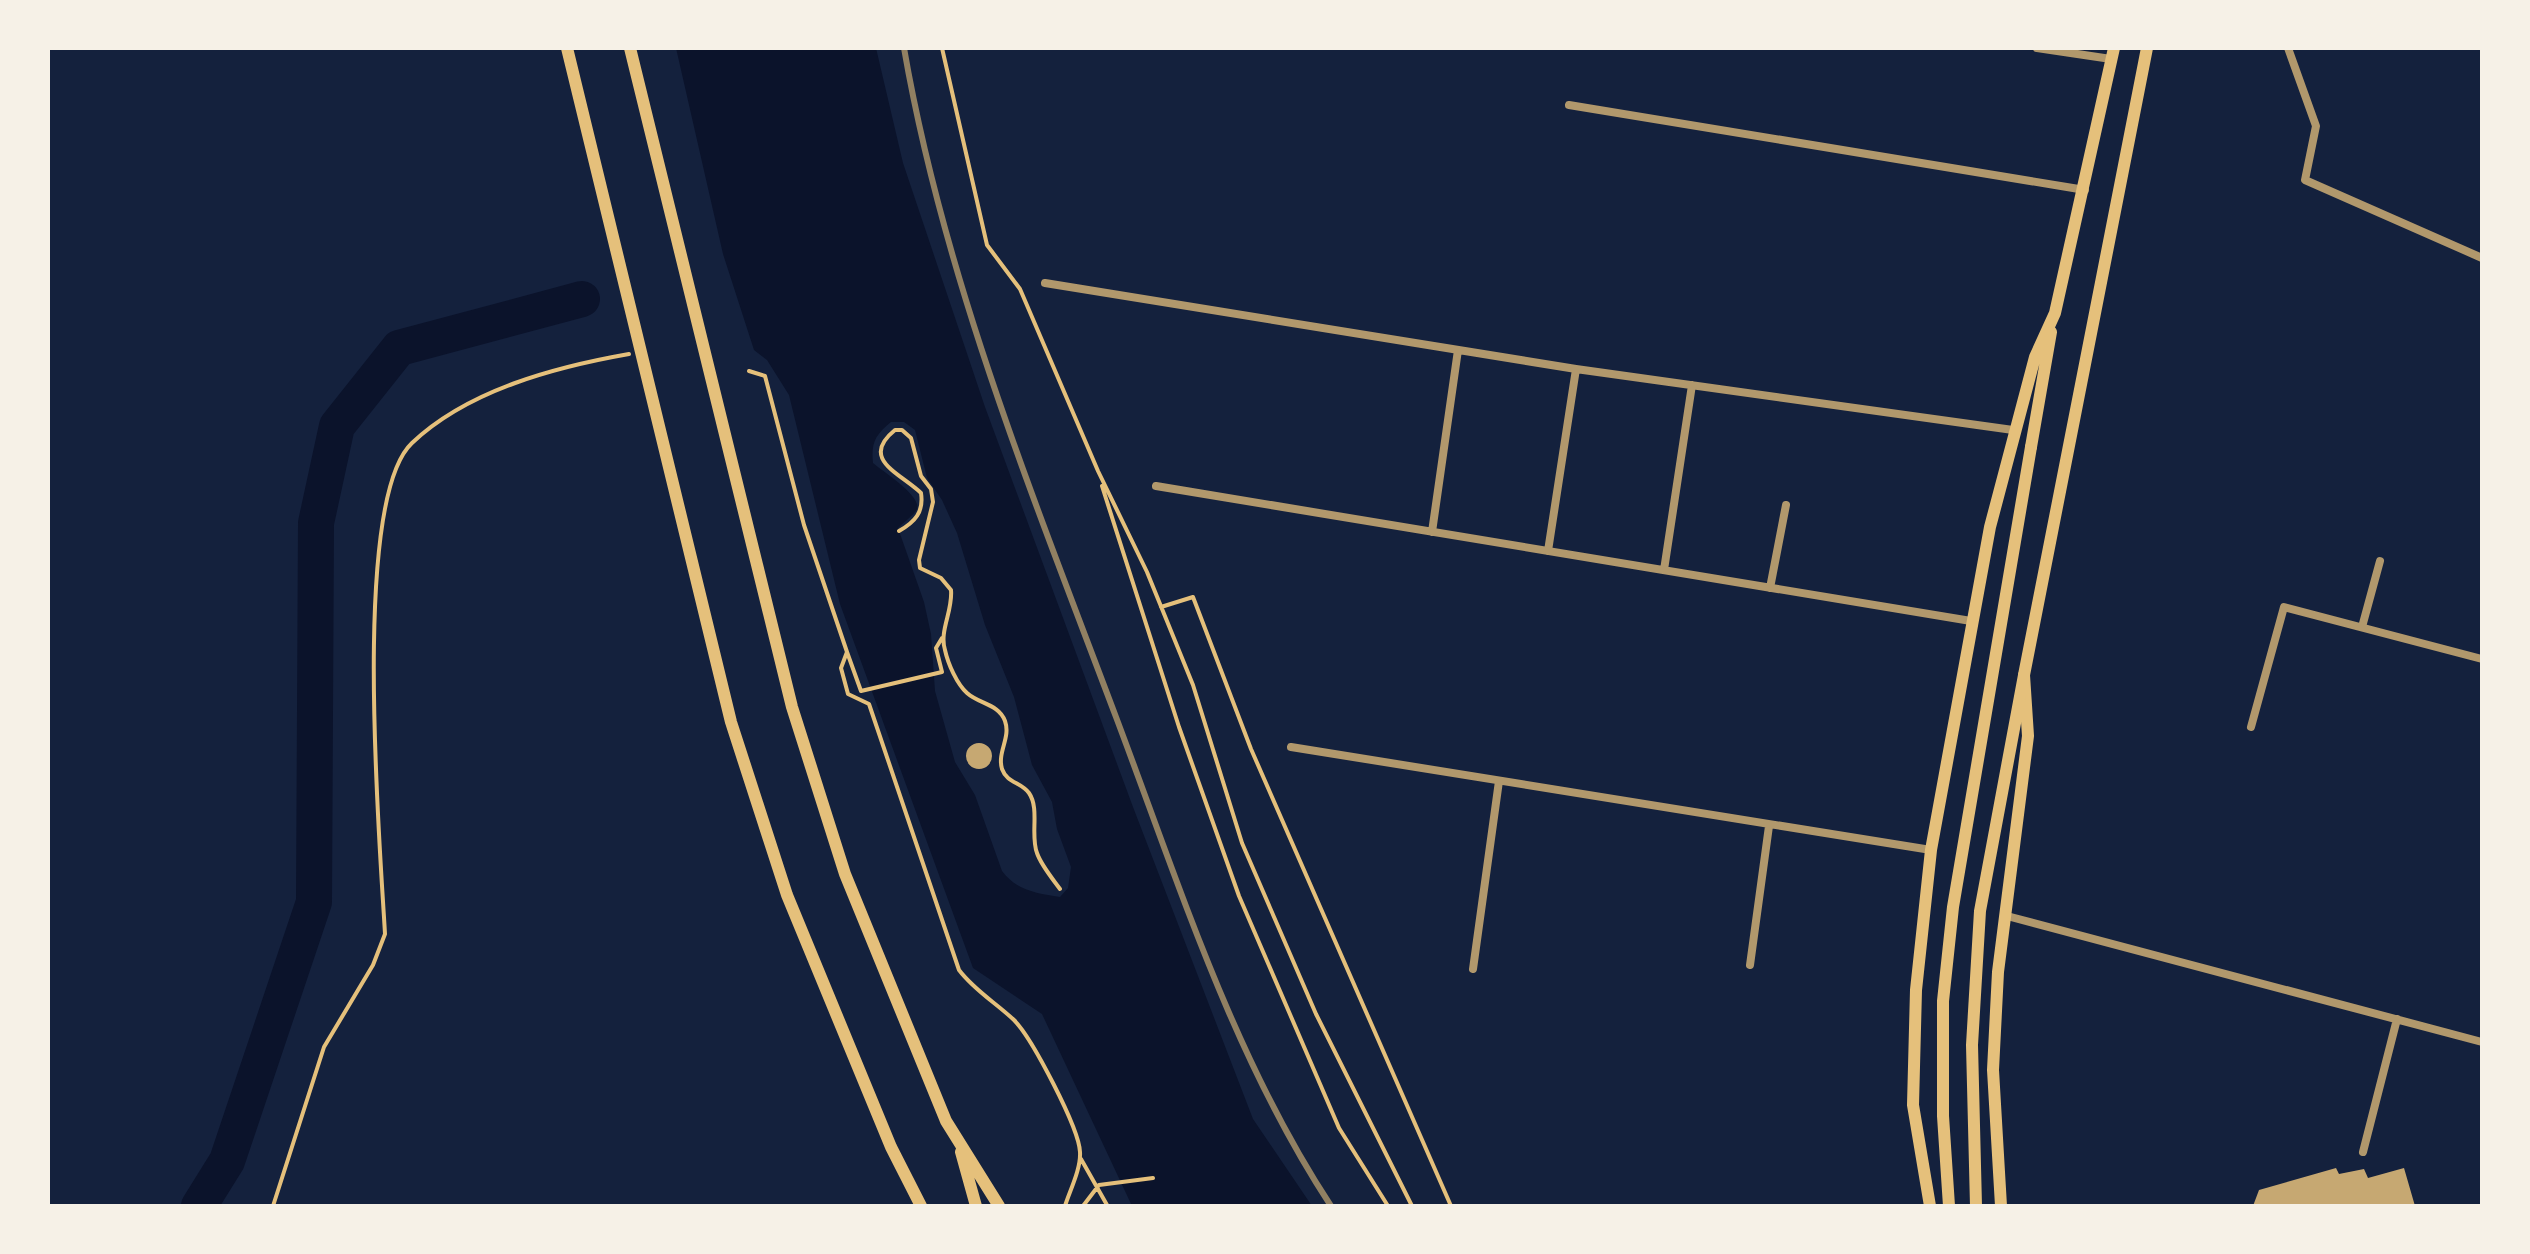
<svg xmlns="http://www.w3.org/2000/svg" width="2530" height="1254" font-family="Helvetica,sans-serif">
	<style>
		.water { fill: #0b132b; fill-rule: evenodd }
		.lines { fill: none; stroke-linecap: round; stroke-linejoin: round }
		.river { stroke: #0b132b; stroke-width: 36 }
		.building { fill: #c6a872 }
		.path { stroke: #e5c07b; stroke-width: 4 }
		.minor { stroke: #b1986c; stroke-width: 8 }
		.secondary { stroke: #e5c07b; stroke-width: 12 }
		.primary { stroke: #e5c07b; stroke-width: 12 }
		.rail { stroke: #918062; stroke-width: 6 }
	</style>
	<rect width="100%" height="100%" fill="#14213d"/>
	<path class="water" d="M676 48H876L903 163 985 407 1133 807 1253 1119 1312 1206H1132L1042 1014 973 968 840 604 789 395 767 360 754 350 723 254ZM891 422H904L915 430 927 478 942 500 957 533 985 625 1014 697 1032 765 1052 802 1057 829 1071 867 1068 888 1060 897C1037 893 1017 891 1002 871L975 795 955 762 935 691 931 634 924 602 898 528C904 522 914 515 917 509 922 496 882 471 873 463 871 443 875 435 891 422Z"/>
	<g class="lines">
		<path class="river" d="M199 1206 227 1161 314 902 316 523 337 426 399 348 582 299"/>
	</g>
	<path class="building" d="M966 756a13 13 0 1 1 26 0a13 13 0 1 1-26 0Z
		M2336 1168 2339 1174 2364 1169 2368 1178 2404 1168 2415 1206H2253L2259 1190Z"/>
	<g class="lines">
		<path class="path" d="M942 48 987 245 1020 289 1098 471 1147 572 1193 685 1242 843 1316 1014 1412 1206
			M749 371 765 376 804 525 847 652 841 668 848 694 869 704 959 970C975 991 995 1002 1014 1020 1032 1038 1079 1128 1080 1152 1081 1169 1070 1190 1065 1206
			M1102 486 1179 727 1239 896 1339 1128 1388 1206
			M899 531C915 522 924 512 921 493 900 473 859 459 895 430H902L911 438 921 476 931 489 933 502 919 560 920 568 941 578 951 590C953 611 939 631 945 650 948 664 957 684 967 693 979 704 999 704 1005 721 1011 738 997 752 1002 769 1007 783 1021 782 1029 793 1040 809 1030 835 1037 853 1041 865 1052 878 1060 889
			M1161 607 1193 597 1251 749 1451 1206
			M847 652 861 691 942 672 936 648 942 638
			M1081 1159 1107 1205
			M273 1206 324 1047 373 965 385 934C380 844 351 500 412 443 468 390 555 367 629 354
			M1083 1206 1099 1185 1153 1178"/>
		<path class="minor" d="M2037 48 2111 59
			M2288 48 2316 126 2305 180 2482 258
			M1569 105 2085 190
			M1045 283 1576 369 2013 430
			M1156 486 1971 621
			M1432 532 1458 350
			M1548 551 1576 369
			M1664 570 1692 385
			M1770 588 1786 505
			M2362 627 2380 561
			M2251 727 2284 607 2482 659
			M1291 747 1931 850
			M2007 916 2482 1042
			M1750 965 1769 826
			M1473 969 1499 781
			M2363 1152 2397 1019"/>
		<path class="secondary" d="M2031 447 2051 332
			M1930 1206 1913 1105 1916 990 1931 850 1990 527 2035 357 2055 313 2114 48
			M2001 1206 1993 1070 1998 972 2028 736 2024 675 2147 48"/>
		<path class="primary" d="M567 48 731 722 787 895 891 1147 921 1206
			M630 48 792 707 845 874 946 1121 999 1206
			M961 1152 976 1206
			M1949 1206 1943 1116V1001L1953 907 2031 447
			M1976 1206 1972 1045 1980 911 2024 675"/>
		<path class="rail" d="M904 48C944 279 1034 499 1116 717 1179 884 1233 1057 1331 1206"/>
	</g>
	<rect width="2530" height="1254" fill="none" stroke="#f6f1e7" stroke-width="100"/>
</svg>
